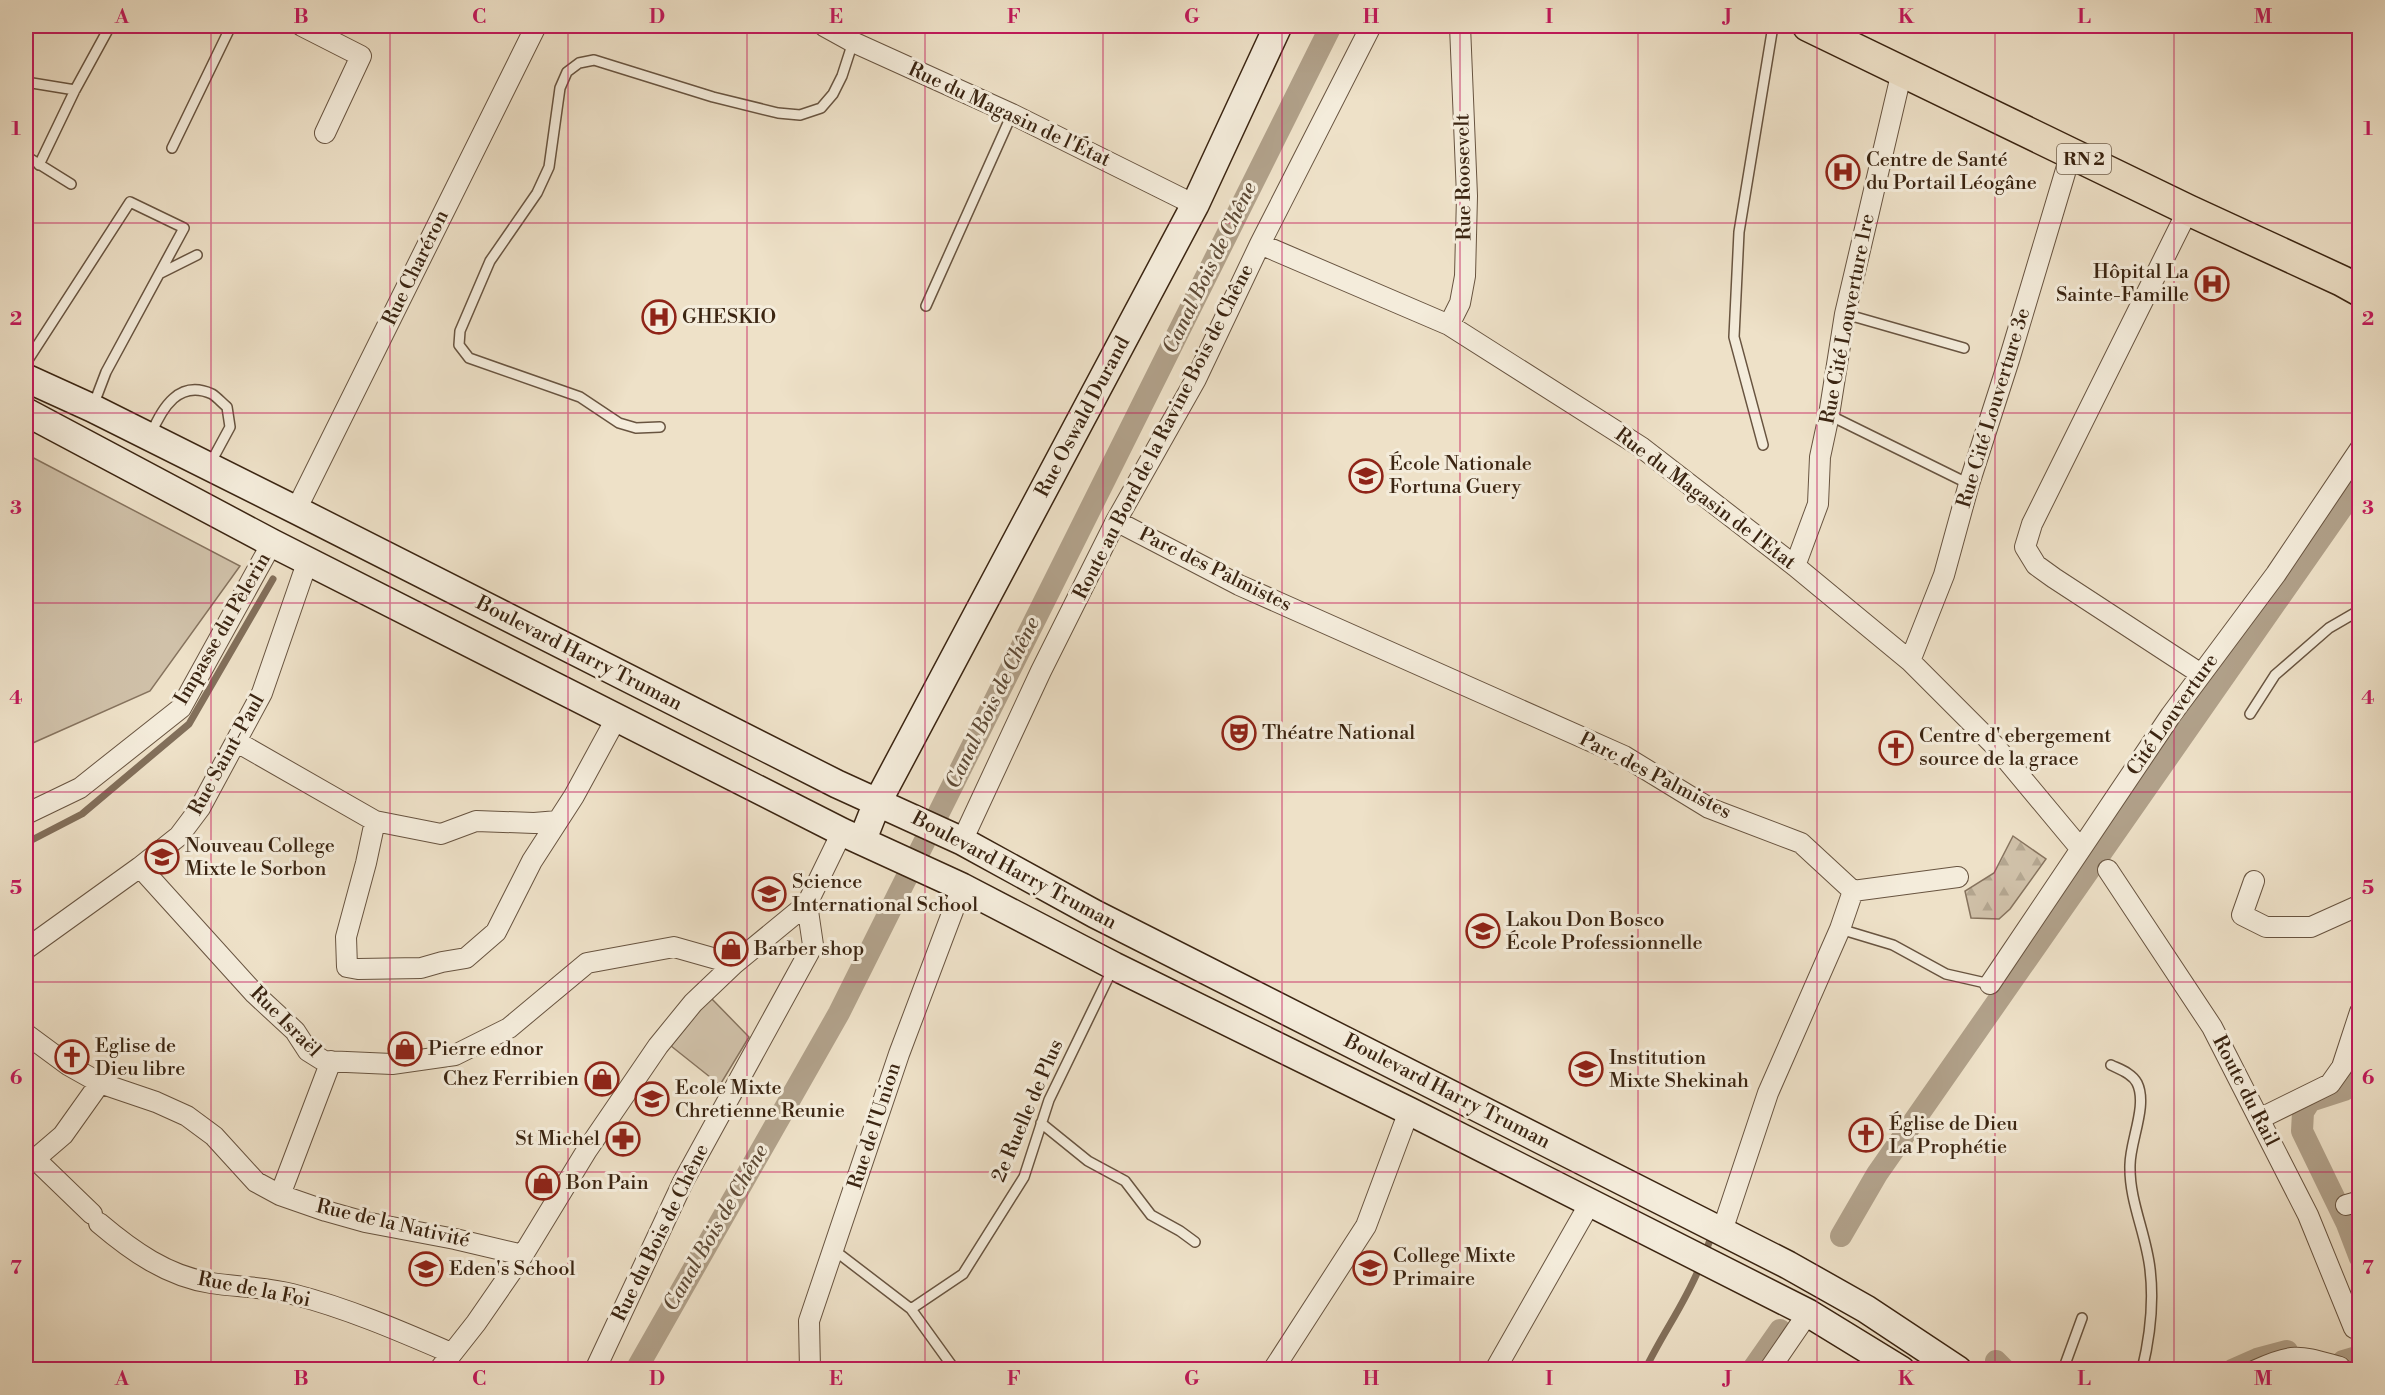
<svg xmlns="http://www.w3.org/2000/svg" width="2385" height="1395" font-family="'Libre Bodoni',serif">
	<style>
		.green { fill: #d0c1a9; stroke: #86735e; stroke-width: 1.5 }
		.forest { fill: url(#forest-firs); stroke: #86735e; stroke-width: 1.5 }
		.lines { fill: none; stroke-linecap: round; stroke-linejoin: round }
		.stream { stroke: #826f5a; stroke-width: 7 }
		.canal { stroke: #b1a18a; stroke-width: 22 }
		.lane-casing { stroke: #685440; stroke-width: 12 }
		.street-casing { stroke: #685440; stroke-width: 22 }
		.secondary-casing { stroke: #3b2512; stroke-width: 30 }
		.primary-casing { stroke: #3b2512; stroke-width: 33 }
		.lane { stroke: #f4ecdb; stroke-width: 9 }
		.street { stroke: #f4ecdb; stroke-width: 20 }
		.secondary { stroke: #f4ecdb; stroke-width: 27 }
		.primary { stroke: #eee1c8; stroke-width: 30 }
		.grid { fill: none; stroke: #c2185b; stroke-width: 1.5; stroke-opacity: 0.55 }
		.labels { text-anchor: middle; dominant-baseline: central; stroke-width: 6; stroke-linejoin: round; paint-order: stroke }
		.shield { fill: #f4ecdb; stroke: #72614e; stroke-width: 1.5 }
		.shield-label { font-size: 18px; font-weight: bold; fill: #3b2512 }
		.street-label { font-size: 20px; fill: #3b2512; stroke: #f4ecdb }
		.poi-label { font-size: 20px; fill: #3b2512; stroke: #f4ecdb; text-anchor: start }
		.water-label { font-size: 21px; font-style: italic; fill: #5e4a36; stroke: #f4ecdb }
		.neatline { fill: none; stroke: #c2185b; stroke-width: 2 }
		.grid-label { font-size: 20px; text-anchor: middle; font-weight: bold; fill: #c2185b }
	</style>
	<defs>
		<pattern id="forest-firs" width="22" height="20" patternUnits="userSpaceOnUse" patternTransform="scale(1.5)"><rect width="22" height="20" fill="#d0c1a9"/><path d="M5 1l3.5 6h-7zM16 11l3.5 6h-7z" fill="#b4a690"/></pattern>
	</defs>
	<rect width="100%" height="100%" fill="#eee1c8"/>
	<filter id="stains"><feTurbulence type="fractalNoise" baseFrequency=".00333" numOctaves="4"/><feColorMatrix values="0 0 0 0 .2 0 0 0 0 .09 0 0 0 0 .02 0 0 0 .5 -.17"/></filter>
	<radialGradient id="worn" r=".72"><stop offset=".6" stop-color="#630" stop-opacity="0"/><stop offset="1" stop-color="#630" stop-opacity=".3"/></radialGradient>
	<path class="green" d="M26 454 240 566 150 691 26 746Z
		M710 997 749 1037 720 1085 671 1046Z"/>
	<path class="forest" d="M2013 836 2046 859 2010 909 1999 919 1971 918 1965 891 1994 873Z"/>
	<g class="lines">
		<path class="stream" d="M26 843 82 814 189 724 273 579
			M1704 1256 1713 1232
			M1645 1370C1662 1334 1686 1302 1700 1266"/>
		<path class="canal" d="M2360 1072 2355 1084 2344 1090 2310 1101 2303 1112 2302 1131 2347 1224 2360 1258
			M1841 1236 1877 1174 2360 482
			M1996 1361 2005 1370
			M2343 1361 2360 1356
			M636 1370 839 1013 1331 26
			M1752 1370 1780 1330
			M2232 1370 2257 1359 2287 1351"/>
		<defs>
			<path id="lane" d="M26 82 75 90
				M172 148 231 26
				M26 156 71 184
				M39 165 75 90 110 26
				M159 274 197 255
				M926 306 1012 114
				M1845 314 1964 348
				M26 363 130 202 184 228 106 372 93 406
				M1829 415 1969 484
				M660 427 636 428 619 423 580 397 469 358 459 345 460 331 490 261 537 193 549 167 560 88 567 72 579 63 594 60 713 97 778 113 800 115 821 108 833 94 842 76 853 42
				M151 434C162 408 179 379 212 394 217 397 222 403 227 407L230 427 210 464
				M1763 445 1734 337 1739 232 1773 26
				M2250 714 2275 675 2329 628 2360 610
				M1840 929 1893 945 1946 974 1990 984
				M2111 1065C2119 1069 2132 1073 2137 1083 2148 1105 2130 1141 2130 1165 2129 1201 2146 1233 2150 1269 2154 1302 2150 1337 2142 1370
				M1041 1123 1088 1161 1125 1181 1151 1215 1180 1231 1195 1242
				M834 1250 911 1309 955 1370
				M911 1309 963 1274 1024 1177 1049 1100 1113 968
				M2063 1370 2082 1318"/>
			<path id="street" d="M302 26 361 56 325 133
				M824 26 853 42 1012 114 1195 205
				M2188 210 2032 524 2025 547 2036 565 2054 578 2201 674
				M1260 244 1449 325 1641 447 1795 566 1910 661 1995 746 2080 848
				M1449 325 1460 303 1465 276 1467 196 1460 26
				M296 510 536 26
				M1116 521 1239 585 1624 756 1709 808 1801 843 1853 891 1840 929 1768 1093 1722 1231
				M1795 566 1818 504 1820 457 1829 415 1845 314 1902 71
				M1910 661 1944 575 1969 484 2009 360 2071 153
				M237 742 375 821 441 834 476 821 534 823 558 821
				M26 814 80 788 181 708 272 543
				M375 821 366 863 346 937 347 967 358 969 421 968 442 962 466 958 496 932 532 861 574 796 617 717
				M962 841 1041 671 1116 521 1196 379 1260 244 1371 26
				M140 867 255 994 295 1031 308 1051 324 1061 392 1064 455 1055 509 1028 587 963 674 947 734 964
				M2108 870 2212 1027 2308 1215 2354 1328
				M2254 881 2242 915 2266 927H2311L2360 905
				M1853 891 1958 877
				M26 949 140 867 179 836 200 808 262 693 308 560
				M1990 984 2171 715 2276 574 2360 449
				M26 1034 68 1065 100 1083 156 1102 187 1116 214 1136 256 1182 280 1195 326 1211 365 1222 455 1239 523 1255
				M2259 1119 2330 1084 2342 1067 2360 1012
				M280 1195 331 1061
				M2346 1205 2360 1201
				M92 1214 35 1159 63 1135 100 1083
				M99 1223C132 1251 167 1276 211 1283 237 1287 266 1287 292 1294 347 1308 400 1331 451 1353
				M439 1370 476 1323 523 1255 587 1150 658 1046 693 1003 734 964 807 904 842 832
				M595 1370 683 1182 813 945 807 904
				M810 1370 809 1321 899 1054 962 887
				M1273 1370 1366 1226 1409 1111
				M1495 1370 1590 1203
				M1769 1370 1808 1313
				M2256 1370C2295 1352 2300 1356 2340 1367L2342 1370"/>
			<path id="secondary" d="M26 378 92 408 296 510 837 784 962 841 1095 914 1788 1265 1866 1309 1958 1370
				M26 412 272 543 842 832 962 887 1114 966 1409 1111 1808 1313 1901 1370
				M862 841 877 803 1195 205 1278 26"/>
			<path id="primary" d="M1808 26 2188 210 2342 281 2360 291"/>
		</defs>
		<use href="#lane" class="lane-casing"/>
		<use href="#street" class="street-casing"/>
		<use href="#secondary" class="secondary-casing"/>
		<use href="#primary" class="primary-casing"/>
		<use href="#lane" class="lane"/>
		<use href="#street" class="street"/>
		<use href="#secondary" class="secondary"/>
		<use href="#primary" class="primary"/>
	</g>
	<path class="grid" d="M211 26V1370M390 26V1370M568 26V1370M747 26V1370M925 26V1370M1103 26V1370M1282 26V1370M1460 26V1370M1638 26V1370M1817 26V1370M1995 26V1370M2174 26V1370M26 223H2360M26 413H2360M26 603H2360M26 792H2360M26 982H2360M26 1172H2360"/>
	<defs>
		<symbol id="hospital-ring" viewBox="-11 -11 22 22"><circle r="9.5" fill="#f4ecdb" stroke="#8f2418" stroke-width="1.5"/><path d="M-5-5h3v3.5h4V-5h3V5h-3V1.5h-4V5h-3Z" fill="#8f2418"/></symbol>
		<symbol id="school-ring" viewBox="-11 -11 22 22"><circle r="9.5" fill="#f4ecdb" stroke="#8f2418" stroke-width="1.5"/><path d="M0-5L7-2L0 1L-7-2ZM-4 1L0 2.5L4 1V4Q0 6-4 4Z" fill="#8f2418"/></symbol>
		<symbol id="theatre-ring" viewBox="-11 -11 22 22"><circle r="9.5" fill="#f4ecdb" stroke="#8f2418" stroke-width="1.5"/><path d="M-5-5.5Q0-4 5-5.5V0Q5 5 0 6Q-5 5-5 0ZM-3.3-2.5H-1v1.5H-3.3ZM1-2.5H3.3v1.5H1ZM-2.8 1Q0 5.5 2.8 1Z" fill="#8f2418"/></symbol>
		<symbol id="church-ring" viewBox="-11 -11 22 22"><circle r="9.5" fill="#f4ecdb" stroke="#8f2418" stroke-width="1.5"/><path d="M-1.2-6h2.4v3.5h3.3v2.4h-3.3V6h-2.4V-.1h-3.3v-2.4h3.3Z" fill="#8f2418"/></symbol>
		<symbol id="university-ring" viewBox="-11 -11 22 22"><circle r="9.5" fill="#f4ecdb" stroke="#8f2418" stroke-width="1.5"/><path d="M0-5L7-2L0 1L-7-2ZM-4 1L0 2.5L4 1V4Q0 6-4 4Z" fill="#8f2418"/></symbol>
		<symbol id="shop-ring" viewBox="-11 -11 22 22"><circle r="9.5" fill="#f4ecdb" stroke="#8f2418" stroke-width="1.5"/><path d="M-5-2.5h2.3a2.7 3.5 0 0 1 5.4 0H5L5.5 6h-11ZM-1.5-2.5h3a1.5 2.3 0 0 0-3 0Z" fill="#8f2418"/></symbol>
		<symbol id="pharmacy-ring" viewBox="-11 -11 22 22"><circle r="9.5" fill="#f4ecdb" stroke="#8f2418" stroke-width="1.5"/><path d="M-2-6h4v4h4v4h-4v4h-4v-4h-4v-4h4Z" fill="#8f2418"/></symbol>
	</defs>
	<g fill-rule="evenodd">
		<use href="#hospital-ring" x="1824" y="153" width="38" height="38"/>
		<use href="#hospital-ring" x="2193" y="265" width="38" height="38"/>
		<use href="#hospital-ring" x="640" y="298" width="38" height="38"/>
		<use href="#school-ring" x="1347" y="457" width="38" height="38"/>
		<use href="#theatre-ring" x="1220" y="714" width="38" height="38"/>
		<use href="#church-ring" x="1877" y="729" width="38" height="38"/>
		<use href="#school-ring" x="143" y="838" width="38" height="38"/>
		<use href="#school-ring" x="750" y="875" width="38" height="38"/>
		<use href="#university-ring" x="1464" y="912" width="38" height="38"/>
		<use href="#shop-ring" x="712" y="930" width="38" height="38"/>
		<use href="#shop-ring" x="386" y="1030" width="38" height="38"/>
		<use href="#church-ring" x="53" y="1038" width="38" height="38"/>
		<use href="#school-ring" x="1567" y="1050" width="38" height="38"/>
		<use href="#shop-ring" x="583" y="1060" width="38" height="38"/>
		<use href="#school-ring" x="633" y="1080" width="38" height="38"/>
		<use href="#church-ring" x="1847" y="1116" width="38" height="38"/>
		<use href="#pharmacy-ring" x="604" y="1120" width="38" height="38"/>
		<use href="#shop-ring" x="524" y="1164" width="38" height="38"/>
		<use href="#school-ring" x="1351" y="1249" width="38" height="38"/>
		<use href="#school-ring" x="407" y="1250" width="38" height="38"/>
	</g>
	<g class="labels">
		<rect class="shield" x="2057" y="144" width="54" height="30" rx="4.5"/>
		<g class="shield-label">
			<text x="2084" y="159">RN 2</text>
		</g>
		<g class="street-label">
			<text transform="translate(1009 115) rotate(25)">Rue du Magasin de l'État</text>
			<text transform="translate(1464 177) rotate(-91)">Rue Roosevelt</text>
			<text transform="translate(416 268) rotate(-64)">Rue Charéron</text>
			<text transform="translate(1848 319) rotate(-79)">Rue Cité Louverture 1re</text>
			<text transform="translate(1994 408) rotate(-73)">Rue Cité Louverture 3e</text>
			<text transform="translate(1083 417) rotate(-62)">Rue Oswald Durand</text>
			<text transform="translate(1164 432) rotate(-63)">Route au Bord de la Ravine Bois de Chêne</text>
			<text transform="translate(1705 499) rotate(37)">Rue du Magasin de l'Etat</text>
			<text transform="translate(1215 570) rotate(26)">Parc des Palmistes</text>
			<text transform="translate(223 629) rotate(-60)">Impasse du Pèlerin</text>
			<text transform="translate(579 654) rotate(27)">Boulevard Harry Truman</text>
			<text transform="translate(2173 715) rotate(-55)">Cité Louverture</text>
			<text transform="translate(227 755) rotate(-61)">Rue Saint-Paul</text>
			<text transform="translate(1655 776) rotate(27)">Parc des Palmistes</text>
			<text transform="translate(1014 871) rotate(28)">Boulevard Harry Truman</text>
			<text transform="translate(285 1022) rotate(45)">Rue Israël</text>
			<text transform="translate(2245 1091) rotate(63)">Route du Rail</text>
			<text transform="translate(1447 1092) rotate(27)">Boulevard Harry Truman</text>
			<text transform="translate(1028 1111) rotate(-67)">2e Ruelle de Plus</text>
			<text transform="translate(875 1126) rotate(-72)">Rue de l'Union</text>
			<text transform="translate(393 1224) rotate(13)">Rue de la Nativité</text>
			<text transform="translate(661 1233) rotate(-64)">Rue du Bois de Chêne</text>
			<text transform="translate(254 1290) rotate(11)">Rue de la Foi</text>
		</g>
		<g class="poi-label">
			<text x="1866" y="160">Centre de Santé<tspan x="1866" dy="23">du Portail Léogâne</tspan></text>
			<text x="2189" y="272" text-anchor="end">Hôpital La<tspan x="2189" dy="23">Sainte-Famille</tspan></text>
			<text x="682" y="317">GHESKIO</text>
			<text x="1389" y="464">École Nationale<tspan x="1389" dy="23">Fortuna Guery</tspan></text>
			<text x="1262" y="733">Théatre National</text>
			<text x="1919" y="736">Centre d' ebergement<tspan x="1919" dy="23">source de la grace</tspan></text>
			<text x="185" y="846">Nouveau College<tspan x="185" dy="23">Mixte le Sorbon</tspan></text>
			<text x="792" y="882">Science<tspan x="792" dy="23">International School</tspan></text>
			<text x="1506" y="920">Lakou Don Bosco<tspan x="1506" dy="23">École Professionnelle</tspan></text>
			<text x="754" y="949">Barber shop</text>
			<text x="95" y="1046">Eglise de<tspan x="95" dy="23">Dieu libre</tspan></text>
			<text x="428" y="1049">Pierre ednor</text>
			<text x="1609" y="1058">Institution<tspan x="1609" dy="23">Mixte Shekinah</tspan></text>
			<text x="579" y="1079" text-anchor="end">Chez Ferribien</text>
			<text x="675" y="1088">Ecole Mixte<tspan x="675" dy="23">Chretienne Reunie</tspan></text>
			<text x="1889" y="1124">Église de Dieu<tspan x="1889" dy="23">La Prophétie</tspan></text>
			<text x="600" y="1139" text-anchor="end">St Michel</text>
			<text x="566" y="1183">Bon Pain</text>
			<text x="1393" y="1256">College Mixte<tspan x="1393" dy="23">Primaire</tspan></text>
			<text x="449" y="1269">Eden's School</text>
		</g>
		<g class="water-label">
			<text transform="translate(1210 268) rotate(-64)">Canal Bois de Chêne</text>
			<text transform="translate(993 703) rotate(-64)">Canal Bois de Chêne</text>
			<text transform="translate(716 1228) rotate(-60)">Canal Bois de Chêne</text>
		</g>
	</g>
	<rect width="2385" height="1395" fill="none" stroke="#eee1c8" stroke-width="66"/>
	<rect x="33" y="33" width="2319" height="1329" class="neatline"/>
	<g class="grid-label">
		<text x="122" y="23">A</text>
		<text x="301" y="23">B</text>
		<text x="479" y="23">C</text>
		<text x="657" y="23">D</text>
		<text x="836" y="23">E</text>
		<text x="1014" y="23">F</text>
		<text x="1192" y="23">G</text>
		<text x="1371" y="23">H</text>
		<text x="1549" y="23">I</text>
		<text x="1728" y="23">J</text>
		<text x="1906" y="23">K</text>
		<text x="2084" y="23">L</text>
		<text x="2263" y="23">M</text>
		<text x="16" y="135">1</text>
		<text x="2368" y="135">1</text>
		<text x="16" y="325">2</text>
		<text x="2368" y="325">2</text>
		<text x="16" y="514">3</text>
		<text x="2368" y="514">3</text>
		<text x="16" y="704">4</text>
		<text x="2368" y="704">4</text>
		<text x="16" y="894">5</text>
		<text x="2368" y="894">5</text>
		<text x="16" y="1084">6</text>
		<text x="2368" y="1084">6</text>
		<text x="16" y="1274">7</text>
		<text x="2368" y="1274">7</text>
		<text x="122" y="1385">A</text>
		<text x="301" y="1385">B</text>
		<text x="479" y="1385">C</text>
		<text x="657" y="1385">D</text>
		<text x="836" y="1385">E</text>
		<text x="1014" y="1385">F</text>
		<text x="1192" y="1385">G</text>
		<text x="1371" y="1385">H</text>
		<text x="1549" y="1385">I</text>
		<text x="1728" y="1385">J</text>
		<text x="1906" y="1385">K</text>
		<text x="2084" y="1385">L</text>
		<text x="2263" y="1385">M</text>
	</g>
	<rect width="100%" height="100%" filter="url(#stains)"/>
	<rect width="100%" height="100%" fill="url(#worn)"/>
</svg>
